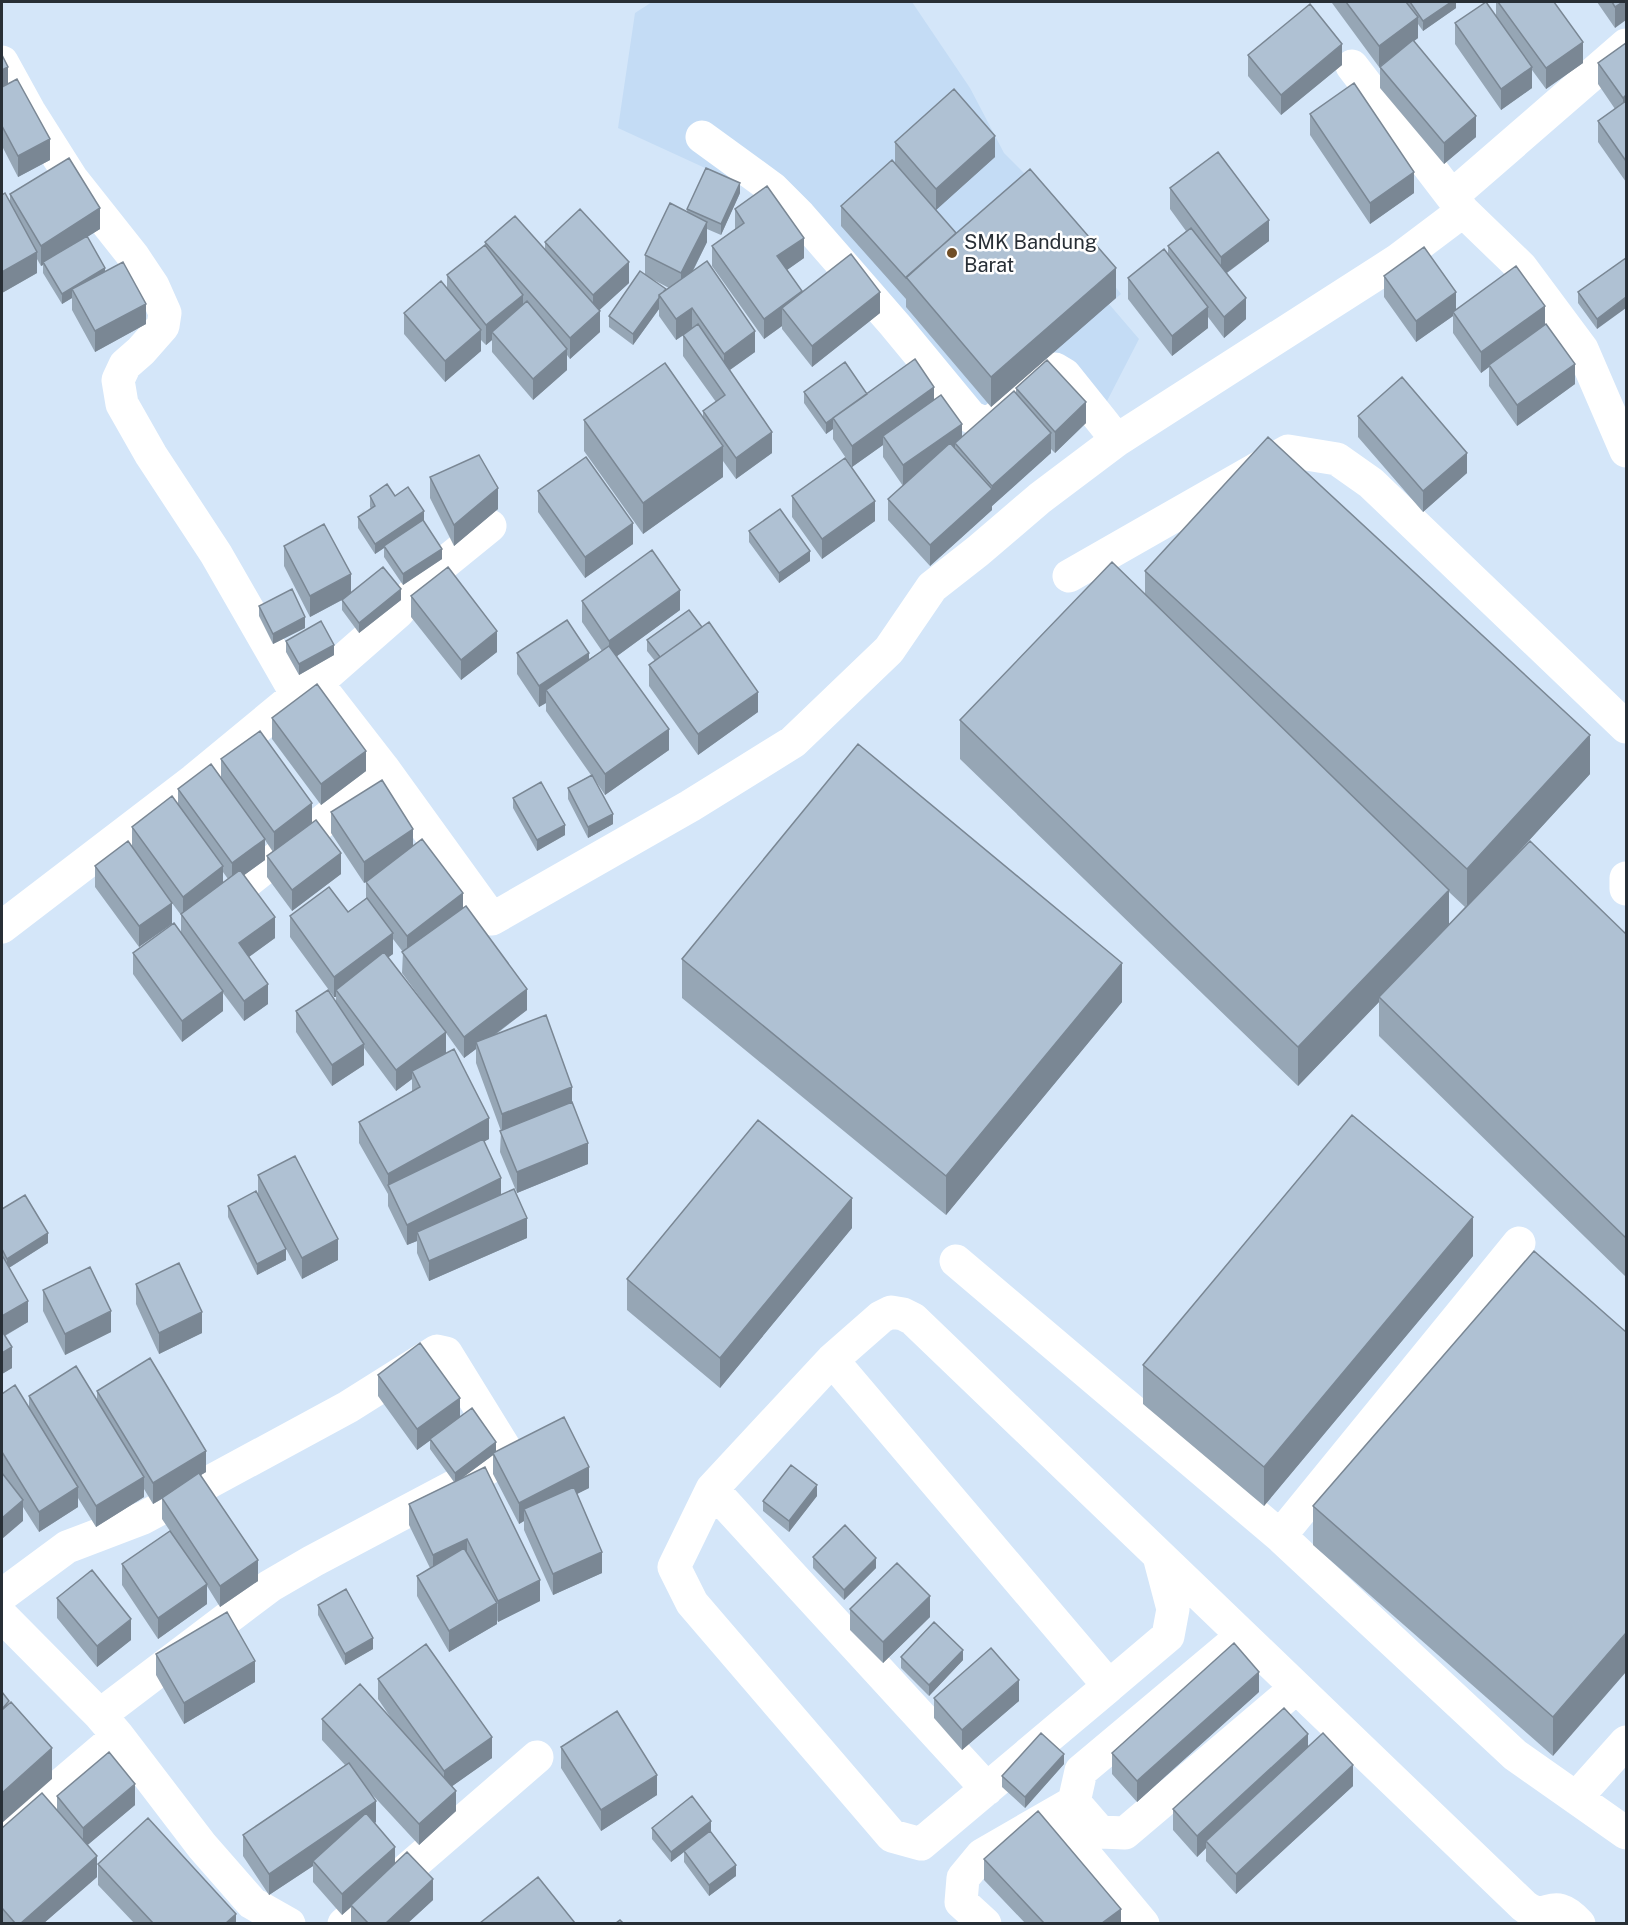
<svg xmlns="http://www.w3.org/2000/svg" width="1628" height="1925" font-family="'Public Sans',sans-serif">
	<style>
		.built { fill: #c4dcf5 }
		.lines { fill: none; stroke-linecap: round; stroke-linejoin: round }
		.minor { stroke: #fff; stroke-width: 33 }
		.wall { fill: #96a6b5; fill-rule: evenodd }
		.shaded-wall { fill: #7a8794 }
		.building { fill: #afc1d3; stroke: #7a8794; stroke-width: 1.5 }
		.poi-dot { fill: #704e26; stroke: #fff; stroke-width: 2 }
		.labels { text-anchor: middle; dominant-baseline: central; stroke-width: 5; stroke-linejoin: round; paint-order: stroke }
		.poi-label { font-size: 20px; fill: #282f36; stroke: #fff; text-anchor: start }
	</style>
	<rect width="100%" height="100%" fill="#d4e6f9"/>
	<path class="built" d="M652 2H912L970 88 1004 153 1033 182 1121 294 1109 304 1139 339 1106 403 1120 417 1106 427 1047 380 978 441 779 212 753 190 618 128 635 13Z"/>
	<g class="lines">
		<path class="minor" d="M2 62 29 111 72 179 133 256 153 286 165 313 163 326 141 351 125 365 118 380 122 404 151 455 216 554 297 695
			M1352 66 1463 211 1521 267 1582 349 1626 451
			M702 137 772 188 800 216 895 325 971 417 982 422 994 420 1048 371 1055 369 1065 375 1117 440
			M1452 196 1626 45
			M1069 576 1288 451 1337 459 1371 483 1626 727
			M317 683 383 768 492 919 690 806 793 742 889 650 932 587 978 551 1040 498 1117 440 1398 260 1463 211
			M1626 878V889
			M249 880 327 818 383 768
			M2 927 194 780 297 695 317 683 398 612 426 578 490 526
			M956 1261 1280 1536 1515 1755 1626 1833
			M832 1360 1109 1686 921 1844 892 1836 692 1603 674 1567 712 1489 832 1360 881 1317 891 1312 903 1314 913 1319 1524 1906C1548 1925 1551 1893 1579 1924
			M712 1489 987 1789
			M1280 1536 1519 1243
			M2 1595 67 1547 143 1518 348 1407 437 1351 446 1353 504 1447V1455L496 1464 313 1561 270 1586 100 1715
			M2 1616 100 1715 118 1736 202 1846 252 1903 289 1924
			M1242 1636 1081 1771 1074 1802 1100 1832 1125 1833 1296 1688
			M1109 1686 1168 1636 1173 1609 1159 1556
			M1576 1798 1626 1742
			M1052 1815 1143 1924
			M2 1835 118 1736
			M344 1924 537 1757
			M985 1924 961 1902 963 1878 982 1855 1074 1802"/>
	</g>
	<path class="wall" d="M1332 2H1456V8L1423 31 1418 24V38L1414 41 1476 137 1444 164 1380 88V67L1393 56 1379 67 1332 3Z
		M1496 2H1554L1583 63 1546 89 1532 70V88L1501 110 1455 44V23L1496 16Z
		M1597 2H1626L1615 28Z
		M1626 43V182L1598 142V121L1615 109 1598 84V63Z
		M2 55 8 84 50 160 18 177 2 146Z
		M1248 55 1342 65 1281 115 1248 76Z
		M1310 114 1414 193 1370 224 1310 135Z
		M895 142 995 157 936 210 895 163Z
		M2 175 3 194 10 201V194L100 229 87 237 105 271 146 324 95 352 72 310V298L62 304 43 273V265L41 266 37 259V273L2 293Z
		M1170 188 1269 241 1227 273 1246 319 1224 338 1208 317V328L1172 356 1128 299V278L1168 254V246L1186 231 1170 209Z
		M740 193 721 235 707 229V242L693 271 755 352 730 370 772 453 736 479 723 461V477L643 534 584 451V420L703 417V411L716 402 683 356V335L687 333 676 340 659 316V309L633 345 609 327V316L645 274V255L687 212V209ZM652 279 669 288 666 291Z
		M841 206 956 233 1116 298 991 407 906 307V299L841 226Z
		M735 209 804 258 787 270 802 292 880 313 812 367 782 329V326L764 339 712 266V246L735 229Z
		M485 242 545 250V242L629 283 599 310 600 332 570 359 567 355V370L533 400 492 352V340L486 345 481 340V351L445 382 404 334V313L447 289V275L485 246Z
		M1626 258 1597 329 1578 303V292Z
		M1384 276 1456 309 1545 326 1575 384 1517 426 1489 386V367L1481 373 1453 333V316L1416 342 1384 297Z
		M1016 388 1086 423 1055 453 1051 449V453L992 506V510L930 566 888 520V499L903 486 883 457V445L852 467 833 439V429L826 434 804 403V392L867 394 934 400 962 437 1016 393Z
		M1358 416 1467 473 1423 512 1358 437Z
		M430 477 498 509 454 546 430 498Z
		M538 491 633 544 585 578 538 512Z
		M370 496H395L423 521 442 559 403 585 384 557V548L375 554 358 528V517L371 509 370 507Z
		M792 496 875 521 822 559 792 517Z
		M749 531 810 561 779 583 749 542Z
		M284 546 351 592 401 600 359 633 342 610V600L310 617 284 566Z
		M1145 571 1590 774 1511 860 1626 934V1277L1379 1036V1002L1298 1086 960 759V720L1145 594ZM1449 892 1465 907 1449 924Z
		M411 596 497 652 461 680 411 617Z
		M582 601 680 610 617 656 669 750 605 795 593 777 613 824 588 838 568 799V788L591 775 546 711V703L539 707 517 674V653L589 659 602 651 582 622Z
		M259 606 305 628 273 644 259 616Z
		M647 640 758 712 698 755 649 686V665L655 661 647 651Z
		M286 641 334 655 299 675 286 652Z
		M272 718 366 771 321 805 272 739Z
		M221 759 312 823 341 874 292 911 267 877V856L273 852 265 840V860L244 875 275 938 249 957 268 1004 244 1021 223 993V1011L182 1042 133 974V953L181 933V915L172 903 139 947 95 887V866L132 847V827L178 804V789L221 779ZM223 872 228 879 223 882Z
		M513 798 565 835 537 851 513 808Z
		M331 812 413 846 463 908 527 1010 495 1035 572 1104 588 1164 517 1193 500 1152 501 1131 476 1063V1049L464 1058 446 1033V1053L443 1055 489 1139 484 1141 501 1195 527 1238 429 1281 417 1253V1241L407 1245 388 1206V1194L359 1143V1122L412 1092V1079L396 1091 364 1048V1065L332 1086 296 1032V1011L336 1001V997H334L290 937V916L348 912 366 898V882L372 877 364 883 331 833ZM393 939 403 952 402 973 435 1018 388 957 393 954Z
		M682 959 1122 1002 946 1215 682 998Z
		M258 1175 338 1260 302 1279 264 1207 286 1260 257 1275 228 1217V1206L258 1195Z
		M2 1209 48 1243 9 1268 28 1322 5 1336 12 1368 2 1374Z
		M852 1228 720 1388 627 1310V1279Z
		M1473 1256 1264 1506 1143 1404V1365Z
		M136 1284 202 1333 159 1354 136 1304Z
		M43 1290 111 1332 65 1355 43 1311Z
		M1626 1332 1553 1756 1313 1545V1506Z
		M378 1375 460 1417 496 1452 589 1488 576 1494 602 1573 553 1595 524 1530V1521L519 1524 493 1474V1455L461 1479 540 1601 498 1622 497 1620V1624L449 1652 417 1596V1576L430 1568 409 1525V1504L454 1482 430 1449V1440L417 1450 378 1396Z
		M97 1391 206 1472 201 1475 258 1581 220 1607 207 1586V1604L158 1639 122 1585V1564L170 1531 162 1519V1499L153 1504 144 1489V1497L96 1527 78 1498V1507L39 1532 23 1507V1521L2 1472V1394L29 1408V1396L97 1400Z
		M817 1496 789 1532 763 1511V1501Z
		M813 1557 876 1568 844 1600 813 1568Z
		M57 1598 131 1640 97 1667 57 1618Z
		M318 1605 373 1649 345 1665 318 1615Z
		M850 1609 930 1617 883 1663 850 1630Z
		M156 1654 255 1682 184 1724 156 1675Z
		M901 1657 963 1660 929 1696 901 1668Z
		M378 1679 492 1758 452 1786 456 1811 419 1845 368 1790 376 1822 375 1823 395 1863 433 1900 408 1923H351V1907L342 1915 313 1882V1866L269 1895 243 1856V1835L345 1765 322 1740V1719L395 1724 378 1699Z
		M1259 1692 1137 1802 1112 1774V1753Z
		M934 1698 1019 1701 962 1750 934 1718Z
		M561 1747 657 1795 601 1831 561 1768Z
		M1308 1747 1353 1786 1236 1894 1206 1861V1848L1197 1857 1173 1830V1809Z
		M1064 1764 1025 1808 1002 1787V1776Z
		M57 1796 135 1805 87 1845 97 1877 44 1923H2V1828L57 1810Z
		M652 1828 736 1876 709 1896 684 1862V1852L671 1862 652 1839Z
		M984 1859 1121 1923H1025L984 1880Z
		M98 1864 236 1923H134L98 1885Z"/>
	<path class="shaded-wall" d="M1451 2H1456V8L1423 31V21Z
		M1623 2H1626V20L1615 28V7Z
		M1418 17V38L1379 67V46Z
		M1583 42V63L1546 89V68Z
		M1342 44V65L1281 115V95Z
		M8 67V88L2 91V70Z
		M1532 67V88L1501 110V89Z
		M1626 95V116L1623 119V98Z
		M1476 116V137L1444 164V143Z
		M995 136V157L936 210V189Z
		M50 139V160L18 177V156Z
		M1414 172V193L1370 224V203Z
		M3 177V198L2 199V178Z
		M740 183V193L721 235V224Z
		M100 208V229L44 264 43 262V265L41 266V246Z
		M1269 220V241L1221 277V257Z
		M707 222V242L681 294V273Z
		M804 238V258L777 277V256Z
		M37 252V273L2 293V272Z
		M629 262V283L593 316V295Z
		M105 268V279L72 289V298L62 304V294Z
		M1116 268V298L991 407V377Z
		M802 291V311L782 308V326L764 339V319Z
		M880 292V313L812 367V346Z
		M1456 292V313L1453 312V316L1416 342V321Z
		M523 295V316L492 332V340L486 345V325Z
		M1626 297V308L1597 329V319Z
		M659 298V309L633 345V334Z
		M1246 298V319L1224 338V317Z
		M146 304V324L95 352V331Z
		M1545 306V327L1489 365V367L1481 373V352Z
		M1208 307V328L1172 356V336Z
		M692 308V329L676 340V319Z
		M600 311V332L570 359V338Z
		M481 330V351L445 382V361Z
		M755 331V352L724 374V354Z
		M567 349V370L533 400V379Z
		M1575 364V384L1517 426V405Z
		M934 387V408L883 436V445L852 467V446Z
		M1086 402V423L1055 453V432Z
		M833 419V429L826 434V423Z
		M962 424V444L955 443V449L903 486V465Z
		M772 432V453L736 479V458Z
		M1051 433V453L992 506V510L930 566V545L992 489V486Z
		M723 446V477L643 534V503Z
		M1467 453V473L1423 512V491Z
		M498 488V509L454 546V525Z
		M875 501V521L822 559V539Z
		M424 511V521L384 546V548L375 554V544Z
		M633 523V544L585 578V557Z
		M442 549V559L403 585V574Z
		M810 551V561L779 583V573Z
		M351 574V595L310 617V596Z
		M401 589V600L359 633V623Z
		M680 590V610L609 662V641Z
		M305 617V628L273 644V634Z
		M497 631V652L461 680V660Z
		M334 645V655L299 675V664Z
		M589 653V674L546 690V703L539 707V686Z
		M758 692V712L698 755V734Z
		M669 729V750L605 795V774Z
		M1590 735V774L1467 908V869Z
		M366 751V771L321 805V784Z
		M312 803V824L274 852V832Z
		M613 814V824L588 838V827Z
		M565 825V835L537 851V840Z
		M413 829V850L364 883V862Z
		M265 839V860L232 884V863Z
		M341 853V874L292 911V890Z
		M223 866V887L183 918V897Z
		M1449 890V929L1379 997V1002L1298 1086V1047Z
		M463 893V914L407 957V936Z
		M172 903V924L139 947V926Z
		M275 917V938L239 964V943Z
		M393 933V954L339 994 336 990V997H334V977Z
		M1122 963V1002L946 1215V1176Z
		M268 984V1004L244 1021V1001Z
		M527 989V1010L478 1047 476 1042V1049L464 1058V1037Z
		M223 991V1011L182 1042V1021Z
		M446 1032V1053L415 1077 412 1071V1079L396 1091V1070Z
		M364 1044V1065L332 1086V1065Z
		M572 1087V1108L502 1135V1114Z
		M489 1118V1139L392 1193 388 1186V1174Z
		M588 1143V1164L517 1193V1172Z
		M501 1178V1199L417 1232V1241L407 1245V1225Z
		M852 1198V1228L720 1388V1358Z
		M1473 1217V1256L1264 1506V1467Z
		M527 1218V1238L429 1281V1261Z
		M48 1233V1243L7 1269V1259Z
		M338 1239V1260L302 1279V1258Z
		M286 1249V1260L257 1275V1264Z
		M28 1301V1322L2 1337V1316Z
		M111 1311V1332L65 1355V1334Z
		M202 1312V1333L159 1354V1333Z
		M12 1347V1368L2 1374V1353Z
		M460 1398V1419L417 1450V1429Z
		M496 1442V1453L455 1483V1473Z
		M206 1451V1472L153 1504V1483Z
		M589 1467V1488L528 1519 524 1509V1521L519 1524V1503Z
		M144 1477V1497L96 1527V1506Z
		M817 1485V1496L789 1532V1521Z
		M78 1487V1507L39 1532V1512Z
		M23 1500V1521L2 1539V1518Z
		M467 1539V1560L433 1576V1555Z
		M602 1552V1573L553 1595V1574Z
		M876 1558V1568L844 1600V1590Z
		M258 1560V1581L220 1607V1586Z
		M540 1580V1601L498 1622V1601Z
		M207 1584V1604L158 1639V1618Z
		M930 1596V1617L883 1663V1642Z
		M497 1603V1624L449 1652V1631Z
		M131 1619V1640L97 1667V1646Z
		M1626 1633V1672L1553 1756V1717Z
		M373 1638V1649L345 1665V1654Z
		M963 1650V1660L929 1696V1685Z
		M255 1661V1682L184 1724V1703Z
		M1259 1672V1692L1137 1802V1781Z
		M1019 1680V1701L962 1750V1730Z
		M1308 1734V1755L1206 1841V1848L1197 1857V1836Z
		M492 1737V1758L444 1792V1771Z
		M52 1748V1779L2 1823V1793Z
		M1064 1754V1764L1025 1808V1797Z
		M1353 1765V1786L1236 1894V1874Z
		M657 1775V1795L601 1831V1810Z
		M135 1784V1805L83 1849V1828Z
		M456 1791V1811L419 1845V1824Z
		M376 1801V1822L315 1864 313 1861V1866L269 1895V1874Z
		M711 1821V1831L671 1862V1852Z
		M395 1847V1868L351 1905V1907L342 1915V1894Z
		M97 1856V1877L44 1923H21Z
		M736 1865V1876L709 1896V1885Z
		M433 1879V1900L408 1923H386Z
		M1121 1909V1923H1102Z
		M236 1914V1923H226Z"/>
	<path class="building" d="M1346 2H1406L1418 17 1379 46Z
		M1410 2H1451L1423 21Z
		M1486 2 1532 67 1501 89 1455 23Z
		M1498 2H1554L1583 42 1546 68Z
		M1612 2H1623L1615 7Z
		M1310 4 1342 44 1281 95 1248 55Z
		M1413 40 1476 116 1444 143 1380 67Z
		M1626 43V95L1623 98 1598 63Z
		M2 55 8 67 2 70Z
		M17 79 50 139 18 156 2 126V87Z
		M1354 83 1414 172 1370 203 1310 114Z
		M954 89 995 136 936 189 895 142Z
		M1626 101V161L1598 121Z
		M1218 152 1269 220 1221 257 1170 188Z
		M69 158 100 208 41 246 10 194Z
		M892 160 956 233 906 278 841 206Z
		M706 168 740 183 721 224 687 209Z
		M1030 169 1116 268 991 377 906 277Z
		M767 186 804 238 777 256 802 291 764 319 712 246 744 223 735 209Z
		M5 193 37 252 2 272V195Z
		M670 203 707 222 681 273 645 255Z
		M580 209 629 262 593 295 545 242Z
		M515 216 600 311 570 338 485 242Z
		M1191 228 1246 298 1224 317 1168 246Z
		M87 236 105 268 62 294 43 262Z
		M485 245 523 295 486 325 447 275Z
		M1424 247 1456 292 1416 321 1384 276Z
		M1164 249 1208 307 1172 336 1128 278Z
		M851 254 880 292 812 346 782 308Z
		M1626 258V297L1597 319 1578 292Z
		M707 261 755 331 724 354 692 308 676 319 659 295Z
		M123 262 146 304 95 331 72 289Z
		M1516 266 1545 306 1481 352 1453 312Z
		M640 271 666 289 663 292 659 295V298L633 334 609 316Z
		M441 281 481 330 445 361 404 313Z
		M527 301 567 349 533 379 492 332Z
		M698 324 772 432 736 458 703 411 725 395 683 335Z
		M1546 324 1575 364 1517 405 1489 365Z
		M915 359 934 387 852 446 833 418Z
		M1047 360 1086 402 1055 432 1016 388Z
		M845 362 867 394 826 423 804 392Z
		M665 363 723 446 643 503 584 420Z
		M1402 377 1467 453 1423 491 1358 416Z
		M1014 391 1051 433 992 486 955 443Z
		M941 395 962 424 903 465 883 436Z
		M1268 437 1590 735 1467 869 1145 571Z
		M950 443 992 489 930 545 888 499Z
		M479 455 498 488 454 525 430 477Z
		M586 457 633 523 585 557 538 491Z
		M845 458 875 501 822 539 792 496Z
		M387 484 395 496 408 487 424 511 375 544 358 517 375 506 370 496Z
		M780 509 810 551 779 573 749 531Z
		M423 520 442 549 403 574 384 546Z
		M324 524 351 574 310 596 284 546Z
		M652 550 680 590 609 641 582 601Z
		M1112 562 1449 890 1298 1047 960 720Z
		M383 567 401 589 359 623 342 600Z
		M448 567 497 631 461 660 411 596Z
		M292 589 305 617 273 634 259 606Z
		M689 610 702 627 660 657 647 640Z
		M567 620 589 653 539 686 517 653Z
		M321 621 334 645 299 664 286 641Z
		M709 622 758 692 698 734 649 665Z
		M609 646 669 729 605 774 546 690Z
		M317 684 366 751 321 784 272 718Z
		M260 731 312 803 274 832 221 759Z
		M858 744 1122 963 946 1176 682 959Z
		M211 764 265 839 232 863 178 789Z
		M592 775 613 814 588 827 568 788Z
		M382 780 413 829 364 862 331 812Z
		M541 782 565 825 537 840 513 798Z
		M172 796 223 866 183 897 132 827Z
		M316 820 341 853 292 890 267 856Z
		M422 839 463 893 407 936 366 882Z
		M128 841 172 903 139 926 95 866Z
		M1530 841 1626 934V1238L1379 997Z
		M240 870 275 917 239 943 268 984 244 1001 181 914Z
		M329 887 348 912 367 898 393 933 334 977 290 916Z
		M466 906 527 989 464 1037 402 952Z
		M174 923 223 991 182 1021 133 953Z
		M384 952 446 1032 396 1070 336 990Z
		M328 990 364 1044 332 1065 296 1011Z
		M546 1015 572 1087 502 1114 476 1042Z
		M454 1049 489 1118 388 1174 359 1122 420 1087 412 1071Z
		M572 1102 588 1143 517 1172 500 1131Z
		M1352 1115 1473 1217 1264 1467 1143 1365Z
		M758 1120 852 1198 720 1358 627 1279Z
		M483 1139 501 1178 407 1225 388 1185Z
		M295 1156 338 1239 302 1258 258 1175Z
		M514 1189 527 1218 429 1261 417 1232Z
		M256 1191 286 1249 257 1264 228 1206Z
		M25 1195 48 1233 7 1259 2 1249V1209Z
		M1534 1251 1626 1332V1633L1553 1717 1313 1506Z
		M2 1255 28 1301 2 1316Z
		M179 1263 202 1312 159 1333 136 1284Z
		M90 1267 111 1311 65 1334 43 1290Z
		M2 1331 12 1347 2 1353Z
		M420 1343 460 1398 417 1429 378 1375Z
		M150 1358 206 1451 153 1483 97 1391Z
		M76 1366 144 1477 96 1506 29 1396Z
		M15 1385 78 1487 39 1512 2 1452V1394Z
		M472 1408 496 1442 455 1473 430 1439Z
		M564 1417 589 1467 519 1503 493 1453Z
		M791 1465 817 1485 789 1521 763 1501Z
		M485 1467 540 1580 498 1601 467 1539 433 1555 409 1504Z
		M2 1473 23 1500 2 1518Z
		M199 1473 258 1560 220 1586 162 1498Z
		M574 1487 602 1552 553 1574 524 1509Z
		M845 1525 876 1558 844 1590 813 1557Z
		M170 1531 207 1584 158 1618 122 1564Z
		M464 1548 497 1603 449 1631 417 1576Z
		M897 1563 930 1596 883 1642 850 1609Z
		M92 1570 131 1619 97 1646 57 1598Z
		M346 1589 373 1638 345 1654 318 1605Z
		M227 1612 255 1661 184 1703 156 1654Z
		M934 1622 963 1650 929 1685 901 1657Z
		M1234 1643 1259 1672 1137 1781 1112 1753Z
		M426 1644 492 1737 444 1771 378 1679Z
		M991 1648 1019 1680 962 1730 934 1698Z
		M360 1684 456 1791 419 1824 322 1719Z
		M2 1692 9 1701 2 1709Z
		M11 1702 52 1748 2 1793V1710Z
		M1284 1708 1308 1734 1197 1836 1173 1809Z
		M617 1711 657 1775 601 1810 561 1747Z
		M1041 1733 1064 1754 1025 1797 1002 1776Z
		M1323 1733 1353 1765 1236 1874 1206 1841Z
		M109 1752 135 1784 83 1828 57 1796Z
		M349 1763 376 1801 269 1874 243 1835Z
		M42 1793 97 1856 21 1923H15L2 1908V1828Z
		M692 1796 711 1821 671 1852 652 1828Z
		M1038 1811 1121 1909 1102 1923H1044L984 1859Z
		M366 1813 395 1847 342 1894 313 1861Z
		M148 1818 236 1914 226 1923H153L98 1864Z
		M710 1831 736 1865 709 1885 684 1851Z
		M407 1852 433 1879 386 1923H368L351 1905Z
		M538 1877 575 1923H480Z
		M620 1920 623 1923H616Z"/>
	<circle class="poi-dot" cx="952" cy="253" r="6"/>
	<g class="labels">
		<g class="poi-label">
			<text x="964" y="242">SMK Bandung<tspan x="964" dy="23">Barat</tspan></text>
		</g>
	</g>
	<rect width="1628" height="1925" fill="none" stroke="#282f36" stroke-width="6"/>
</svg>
